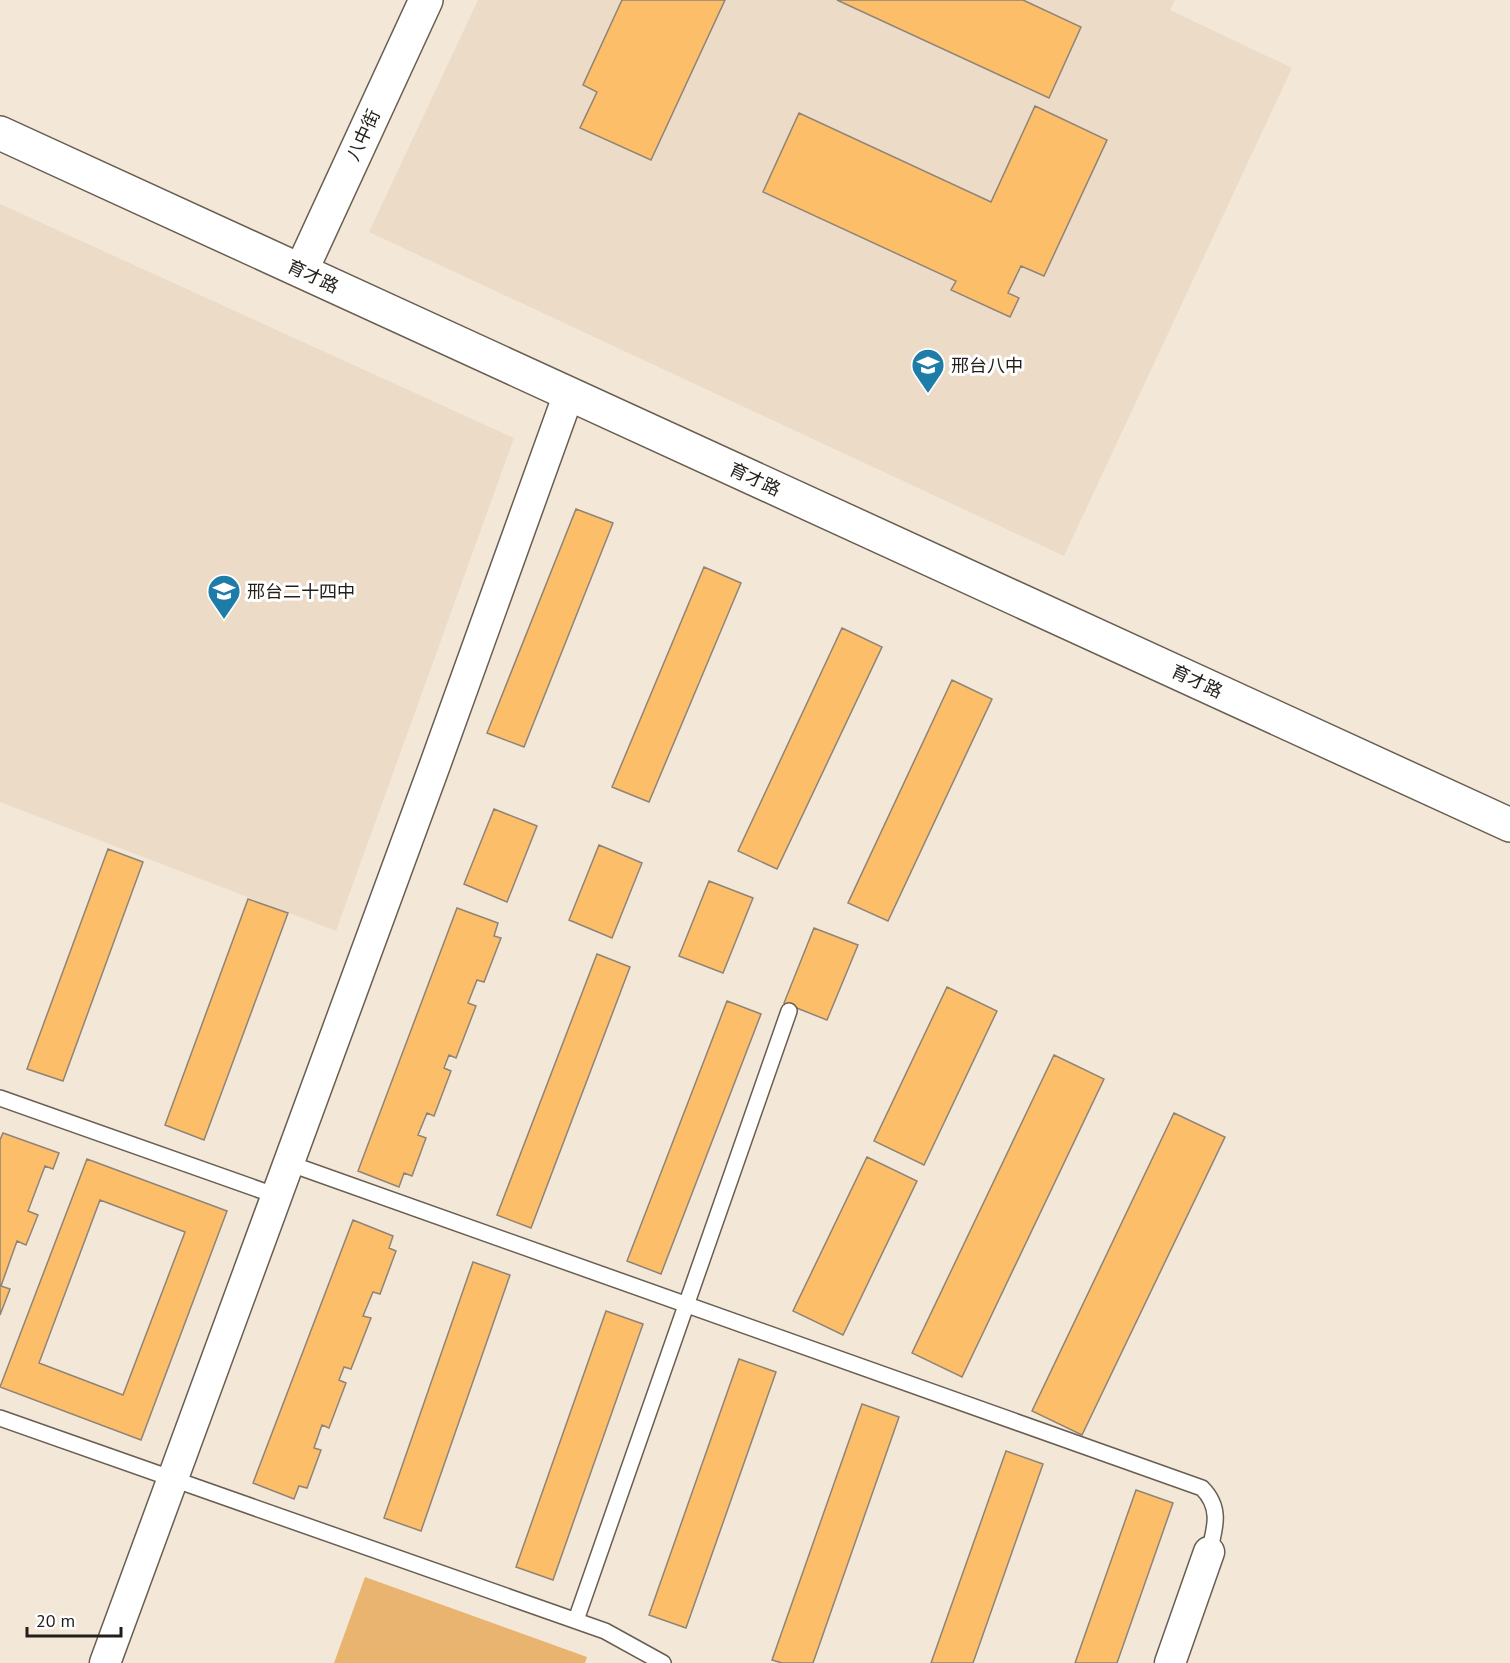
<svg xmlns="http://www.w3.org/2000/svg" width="1510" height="1663" font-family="'PT Sans','Noto Sans SC',sans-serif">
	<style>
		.built { fill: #ecdbc6 }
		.green { fill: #e8b46f }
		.building { fill: #fdbe69; stroke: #8f8477; stroke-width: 1.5; fill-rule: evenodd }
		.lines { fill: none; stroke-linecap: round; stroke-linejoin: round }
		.lane-casing { stroke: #685e51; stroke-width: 18 }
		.street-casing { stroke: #685e51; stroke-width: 33 }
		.secondary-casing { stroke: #685e51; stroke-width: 36 }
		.lane { stroke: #fff; stroke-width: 15 }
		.street { stroke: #fff; stroke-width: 30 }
		.secondary { stroke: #fff; stroke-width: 33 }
		.labels { text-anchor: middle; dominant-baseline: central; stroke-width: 6; stroke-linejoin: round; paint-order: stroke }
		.street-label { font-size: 18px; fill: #221e19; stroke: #fff }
		.poi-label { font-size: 18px; fill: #221e19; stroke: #fff; text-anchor: start }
	</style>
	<rect width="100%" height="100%" fill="#f3e7d8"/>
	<path class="built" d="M478 0H1175L1170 10 1292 68 1064 556 369 232Z
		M0 204 514 438 336 931 0 802Z"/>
	<path class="green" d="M365 1577 587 1657 585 1663H334Z"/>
	<path class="building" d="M622 0H725L651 160 580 128 597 92 583 85Z
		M837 0H1023L1081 27 1049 98Z
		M1035 106 1107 140 1044 276 1021 266 1008 293 1019 298 1010 317 951 290 956 281 763 192 799 113 991 202Z
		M576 509 613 523 524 747 487 733Z
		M704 567 741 583 649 802 612 787Z
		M842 628 882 647 777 869 738 851Z
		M952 680 992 699 888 921 848 903Z
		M494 809 537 826 507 902 464 884Z
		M599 845 642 863 612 938 569 920Z
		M108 849 143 862 63 1081 27 1069Z
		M709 881 753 898 723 973 679 956Z
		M248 899 288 913 204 1140 165 1125Z
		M457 908 498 923 494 936 501 938 484 982 477 980 468 1003 476 1006 456 1058 449 1055 444 1068 451 1071 434 1116 427 1113 418 1135 426 1138 412 1176 404 1173 399 1187 358 1171Z
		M814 928 858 945 827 1020 784 1003Z
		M597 954 630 967 531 1228 497 1215Z
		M947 987 997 1011 924 1165 874 1141Z
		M727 1001 761 1014 661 1274 627 1261Z
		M1054 1055 1104 1079 962 1377 912 1353Z
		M1174 1113 1225 1137 1082 1435 1032 1411Z
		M3 1133 59 1153 53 1169 45 1166 28 1211 38 1215 26 1245 17 1241 1 1286 10 1289 0 1315V1140Z
		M867 1157 917 1181 843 1335 793 1311Z
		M87 1159 227 1211 141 1440 0 1387ZM100 1200 185 1232 123 1395 39 1363Z
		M353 1220 393 1236 389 1248 396 1251 380 1294 373 1292 363 1316 371 1318 351 1369 344 1367 339 1380 346 1383 329 1428 322 1425 314 1448 321 1450 307 1488 299 1486 294 1499 253 1483Z
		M473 1262 510 1275 421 1531 384 1518Z
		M606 1311 643 1324 553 1580 516 1567Z
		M739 1359 776 1372 686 1628 649 1615Z
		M862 1404 899 1417 813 1663H782L772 1660Z
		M1006 1451 1043 1464 973 1663H931Z
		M1136 1490 1173 1503 1117 1663H1075Z"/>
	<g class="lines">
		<defs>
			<path id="lane" d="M0 1098 277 1196
				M288 1163 1202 1488C1222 1508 1215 1528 1209 1552
				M0 1418 605 1631 663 1663
				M576 1620 789 1011"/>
			<path id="street" d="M105 1663 436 762 569 393
				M1170 1663 1209 1552"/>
			<path id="secondary" d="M0 133 1510 825
				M301 271 426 0"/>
		</defs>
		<use href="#lane" class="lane-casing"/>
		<use href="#street" class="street-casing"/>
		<use href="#secondary" class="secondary-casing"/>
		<use href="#lane" class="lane"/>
		<use href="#street" class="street"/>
		<use href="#secondary" class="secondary"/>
	</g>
	<defs>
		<symbol id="school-pin" viewBox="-11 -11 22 30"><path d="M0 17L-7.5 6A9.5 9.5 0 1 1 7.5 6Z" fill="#1e7ca9" stroke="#fff"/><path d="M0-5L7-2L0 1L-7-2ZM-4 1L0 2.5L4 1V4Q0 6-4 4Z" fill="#fff"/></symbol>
	</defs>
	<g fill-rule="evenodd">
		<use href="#school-pin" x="909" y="346" width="38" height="52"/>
		<use href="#school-pin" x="205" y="572" width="38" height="52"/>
	</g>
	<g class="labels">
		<g class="street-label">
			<text transform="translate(363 135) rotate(-65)">八中街</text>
			<text transform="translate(313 276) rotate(25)">育才路</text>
			<text transform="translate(755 479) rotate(25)">育才路</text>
			<text transform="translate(1197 681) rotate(25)">育才路</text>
		</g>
		<g class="poi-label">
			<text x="951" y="365">邢台八中</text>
			<text x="247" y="591">邢台二十四中</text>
		</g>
	</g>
	<path d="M27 1627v9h94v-9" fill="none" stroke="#221e19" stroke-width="3"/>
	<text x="36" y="1627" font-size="18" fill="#221e19" stroke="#ffffff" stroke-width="4.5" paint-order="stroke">20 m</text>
</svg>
